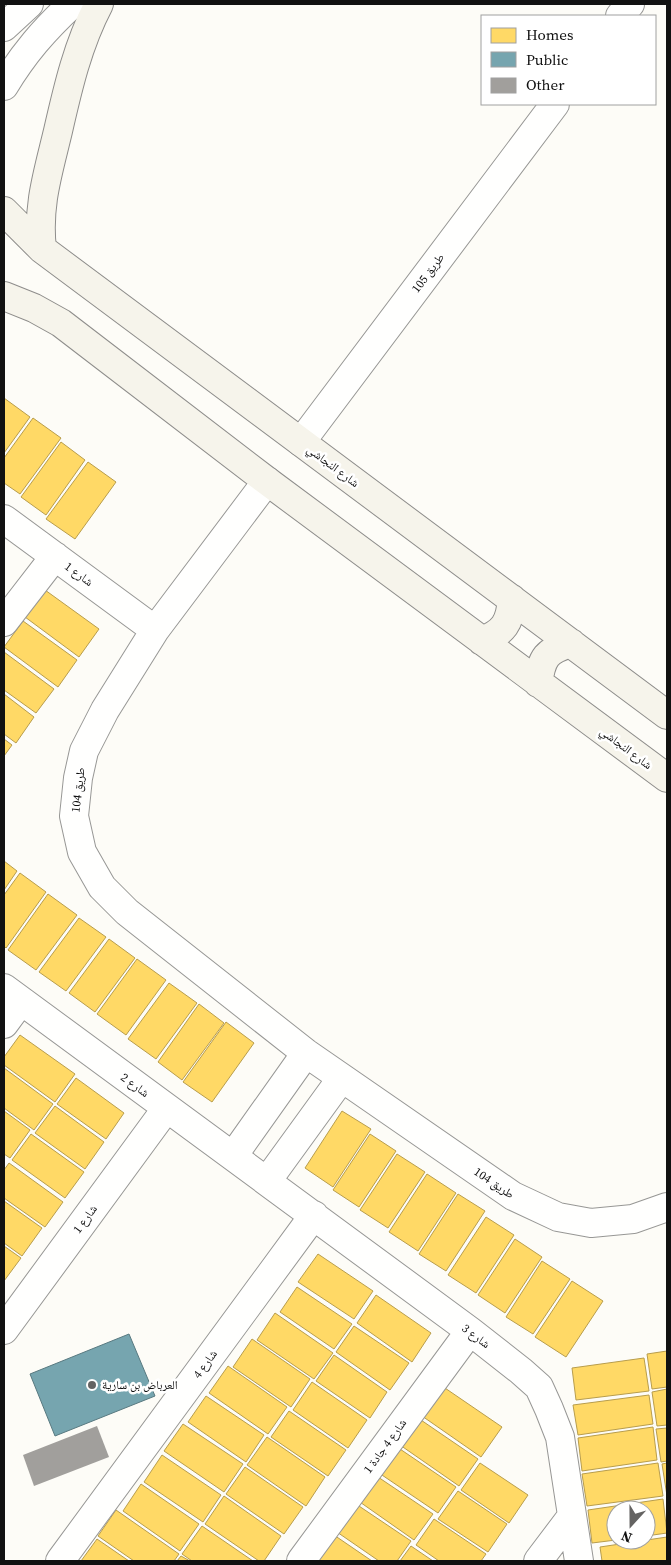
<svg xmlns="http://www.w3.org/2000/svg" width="671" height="1565" font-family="'Source Serif 4','Noto Naskh Arabic',serif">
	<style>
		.homes { fill: #ffd966; stroke: #b89d4c }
		.public { fill: #76a5af; stroke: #587980 }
		.building { fill: #a19f9c }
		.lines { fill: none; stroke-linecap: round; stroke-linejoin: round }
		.minor-casing { stroke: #979795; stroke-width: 30 }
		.tertiary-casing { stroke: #979795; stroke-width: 30 }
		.secondary-casing { stroke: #8e8d8b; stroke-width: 30 }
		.minor { stroke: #fffffe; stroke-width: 28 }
		.tertiary { stroke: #fffffe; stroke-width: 28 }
		.secondary { stroke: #f6f4eb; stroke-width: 28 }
		.poi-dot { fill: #646362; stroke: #fff; stroke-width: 2 }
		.labels { text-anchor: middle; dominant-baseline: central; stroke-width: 5; stroke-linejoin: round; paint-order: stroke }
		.street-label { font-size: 12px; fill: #111; stroke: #fff }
		.poi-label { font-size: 12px; fill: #111; stroke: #fff; text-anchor: start }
	</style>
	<rect width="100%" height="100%" fill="#fdfcf7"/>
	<path class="homes" d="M4 398 30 417 4 453Z
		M33 418 61 438 20 494 4 483V458Z
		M61 442 85 460 46 515 21 497Z
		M88 462 116 482 75 539 46 519Z
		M45 590 99 629 79 657 25 617Z
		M23 621 77 660 58 687 4 647Z
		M4 652 54 689 36 713 4 690Z
		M4 694 34 717 16 743 4 734Z
		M4 739 12 745 4 756Z
		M4 861 17 871 4 890Z
		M20 873 46 892 6 948 4 946V895Z
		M48 894 77 915 36 970 8 950Z
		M79 918 106 937 66 991 39 972Z
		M109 939 135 958 95 1012 69 993Z
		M137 959 166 980 126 1035 97 1014Z
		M169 983 197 1003 156 1059 128 1039Z
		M199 1004 224 1023 182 1080 158 1062Z
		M226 1022 254 1043 212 1102 183 1082Z
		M20 1035 75 1074 55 1102 4 1065V1057Z
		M4 1068 53 1104 34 1130 4 1108Z
		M76 1078 124 1113 106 1139 57 1104Z
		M55 1106 104 1142 85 1169 35 1133Z
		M4 1111 30 1130 10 1158 4 1154Z
		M342 1111 371 1129 333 1187 305 1168Z
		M31 1134 84 1172 65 1198 12 1160Z
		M370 1134 396 1151 359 1207 333 1190Z
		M397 1154 425 1172 388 1228 360 1210Z
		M9 1163 63 1202 45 1227 4 1198V1170Z
		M427 1174 456 1193 418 1251 389 1232Z
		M458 1194 485 1211 446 1271 419 1254Z
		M4 1201 42 1228 22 1256 4 1243Z
		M486 1217 514 1235 476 1293 448 1275Z
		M515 1239 542 1257 505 1313 478 1295Z
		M4 1246 21 1258 4 1281Z
		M318 1254 373 1291 354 1319 298 1282Z
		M542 1261 570 1279 533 1334 506 1317Z
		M572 1281 603 1301 566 1357 535 1337Z
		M297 1287 352 1324 334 1349 280 1312Z
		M376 1295 431 1333 412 1362 357 1323Z
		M275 1313 333 1353 314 1379 257 1340Z
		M354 1326 409 1363 390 1390 336 1352Z
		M252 1339 310 1379 291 1407 233 1367Z
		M667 1351V1387L652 1389 647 1354Z
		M334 1355 387 1392 370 1418 316 1381Z
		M644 1358 649 1391 576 1400 572 1368Z
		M228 1366 287 1407 268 1434 209 1393Z
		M312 1382 367 1420 348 1448 293 1410Z
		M442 1386 502 1427 481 1457 422 1416Z
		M667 1389V1425L657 1426 652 1392Z
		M649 1395 653 1424 578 1435 573 1405Z
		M206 1396 264 1435 246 1462 188 1422Z
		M289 1411 346 1450 328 1476 271 1437Z
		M418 1418 478 1459 459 1486 400 1445Z
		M183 1424 243 1464 224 1492 164 1451Z
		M653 1427 657 1460 582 1471 578 1438Z
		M667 1428V1461L661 1462 656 1429Z
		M267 1437 325 1477 306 1506 247 1465Z
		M397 1447 456 1487 438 1513 379 1473Z
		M162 1455 221 1495 203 1522 144 1482Z
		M480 1463 528 1495 509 1523 461 1490Z
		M658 1463 663 1496 587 1506 582 1474Z
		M667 1463V1496L662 1464Z
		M245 1467 303 1507 284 1534 226 1494Z
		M375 1475 433 1514 414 1540 357 1500Z
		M141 1484 199 1524 180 1551 123 1511Z
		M458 1491 507 1524 488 1552 438 1519Z
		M224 1496 281 1536 264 1561H259L205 1524Z
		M663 1499 667 1533 646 1536V1510H616V1540L592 1543 588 1510Z
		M353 1502 411 1541 397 1561H379L334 1530Z
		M116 1510 179 1554 174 1561H134L98 1536Z
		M434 1519 486 1554 481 1561H439L416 1545Z
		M202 1526 253 1561H192L182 1554Z
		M331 1533 372 1561H315Z
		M667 1537V1561H602L600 1547Z
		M97 1539 129 1561H81Z
		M411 1546 433 1561H400Z
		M181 1556 190 1561H177Z"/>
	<path class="public" d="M129 1334 155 1396 55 1436 30 1374Z"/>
	<path class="building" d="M97 1426 109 1457 34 1486 23 1455Z"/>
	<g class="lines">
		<defs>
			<path id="minor" d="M620 16 630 4
				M301 442 555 104
				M267 481 155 630 105 710 84 751 78 778 74 816 82 852 102 887 127 912 306 1053 513 1196 558 1217 591 1223 633 1219 667 1207
				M4 519 155 630
				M4 622 55 556
				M4 988 470 1331 521 1371 539 1387 549 1409 560 1437 579 1561
				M4 1024 21 1001
				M233 1156 306 1053
				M267 1181 341 1079
				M4 1330 166 1109
				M60 1561 314 1215
				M301 1561 470 1331
				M538 1561 572 1516"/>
			<path id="tertiary" d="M4 27 29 4
				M4 86C24 53 44 30 72 4"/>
			<path id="secondary" d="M4 211 42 249 667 715
				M42 249C37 206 48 173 58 131 68 87 78 44 99 4
				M4 296 34 308 61 323 267 481 667 778
				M482 641C504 632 510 623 512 599
				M538 683C542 657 546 651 571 643"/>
		</defs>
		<use href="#minor" class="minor-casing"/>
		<use href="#tertiary" class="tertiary-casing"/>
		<use href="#secondary" class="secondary-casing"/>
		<use href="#minor" class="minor"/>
		<use href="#tertiary" class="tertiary"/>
		<use href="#secondary" class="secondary"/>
	</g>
	<circle class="poi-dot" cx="92" cy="1385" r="5"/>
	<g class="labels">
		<g class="street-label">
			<text transform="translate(428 273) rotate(-53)">طريق 105</text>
			<text transform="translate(333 466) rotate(37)">شارع النجاشي</text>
			<text transform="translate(79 574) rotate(36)">شارع 1</text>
			<text transform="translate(626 748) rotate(37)">شارع النجاشي</text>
			<text transform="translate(78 790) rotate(-83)">طريق 104</text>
			<text transform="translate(135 1085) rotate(36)">شارع 2</text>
			<text transform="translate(494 1183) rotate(34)">طريق 104</text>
			<text transform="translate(85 1219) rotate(-54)">شارع 1</text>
			<text transform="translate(476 1336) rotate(37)">شارع 3</text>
			<text transform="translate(205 1364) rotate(-54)">شارع 4</text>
			<text transform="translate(385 1446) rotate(-54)">شارع 4 جادة 1</text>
		</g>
		<g class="poi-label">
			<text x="102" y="1385">العرباض بن سارية</text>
		</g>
	</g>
	<rect width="671" height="1565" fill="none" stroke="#111111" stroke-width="10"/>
	<rect x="481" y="15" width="175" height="90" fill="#ffffff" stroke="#a0a0a0"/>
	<rect x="491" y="28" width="25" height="15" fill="#ffd966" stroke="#a0a0a0"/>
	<text x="526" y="40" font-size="15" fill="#111111">Homes</text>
	<rect x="491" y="52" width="25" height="15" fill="#76a5af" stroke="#a0a0a0"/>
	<text x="526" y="65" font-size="15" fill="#111111">Public</text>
	<rect x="491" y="78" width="25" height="15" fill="#a19f9c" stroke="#a0a0a0"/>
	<text x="526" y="90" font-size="15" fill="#111111">Other</text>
	<g transform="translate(631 1525) rotate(201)"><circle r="24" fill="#ffffff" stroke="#a0a0a0"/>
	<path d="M0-4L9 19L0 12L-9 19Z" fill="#646362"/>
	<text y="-8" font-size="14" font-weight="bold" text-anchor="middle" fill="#111111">N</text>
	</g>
</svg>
